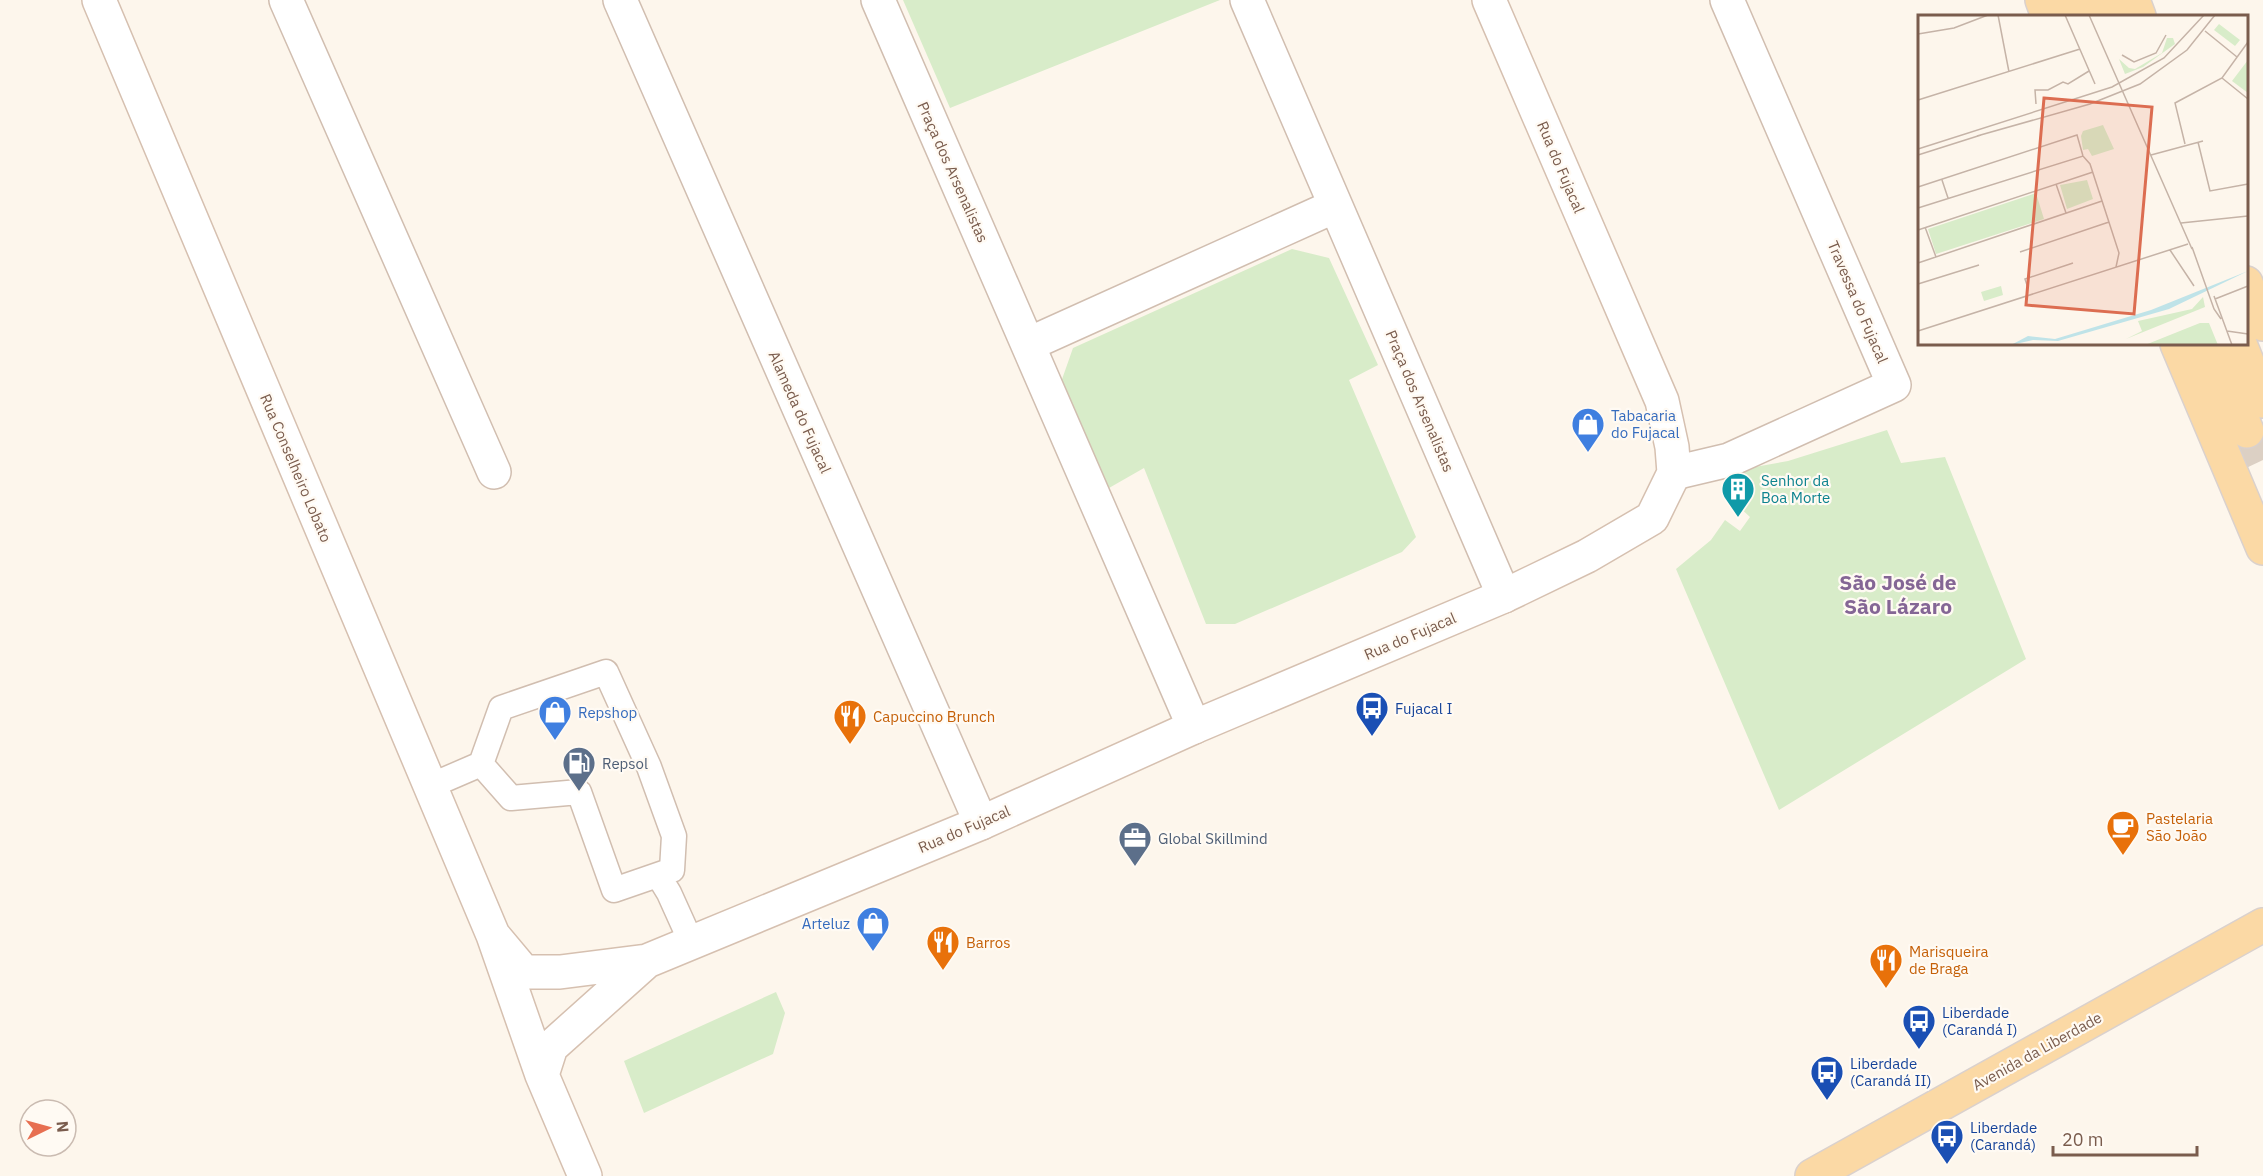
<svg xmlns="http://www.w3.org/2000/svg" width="2263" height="1176" font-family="'IBM Plex Sans',sans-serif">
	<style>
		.green { fill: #d8ecc9 }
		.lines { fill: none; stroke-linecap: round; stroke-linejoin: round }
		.primary-tunnel { stroke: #dcd0c4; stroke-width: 33; stroke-dasharray: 33 16; stroke-linecap: butt }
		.service-casing { stroke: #d1beb0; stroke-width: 27 }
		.minor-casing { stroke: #d1beb0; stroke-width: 36 }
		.secondary-casing { stroke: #d6c0b0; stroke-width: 36 }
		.primary-casing { stroke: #dad1cd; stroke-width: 36 }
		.service { stroke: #fff; stroke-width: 24 }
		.minor { stroke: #fff; stroke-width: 33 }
		.secondary { stroke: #fff; stroke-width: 33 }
		.primary { stroke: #fbd9a5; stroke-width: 33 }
		.labels { text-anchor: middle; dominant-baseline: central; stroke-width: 4.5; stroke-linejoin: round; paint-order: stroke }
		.street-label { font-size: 15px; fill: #7a5c4d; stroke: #fffaf3 }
		.shop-label { font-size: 15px; fill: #366cbe; stroke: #fffaf3; text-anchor: start }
		.culture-label { font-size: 15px; fill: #0d838f; stroke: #fffaf3; text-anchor: start }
		.transit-label { font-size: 15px; fill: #164399; stroke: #fffaf3; text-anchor: start }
		.food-label { font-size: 15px; fill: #c56008; stroke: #fffaf3; text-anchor: start }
		.service-label { font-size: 15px; fill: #4e5e75; stroke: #fffaf3; text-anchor: start }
		.district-label { font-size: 21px; font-weight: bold; fill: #846695; stroke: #fffaf3 }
		.inset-road { fill: none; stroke: #c5b3a7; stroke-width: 1.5 }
		.view { fill: #dc6d51; fill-opacity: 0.15; stroke: #dc6d51; stroke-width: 3 }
		.inset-edge { fill: none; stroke: #7a5c4d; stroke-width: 3 }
	</style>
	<rect width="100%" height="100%" fill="#fdf6ec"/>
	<path class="green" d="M903 0H1220L950 108Z
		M1292 249 1329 258 1378 365 1349 380 1416 537 1402 552 1235 624H1206L1144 468 1109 488 1060 385 1073 348Z
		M1887 430 1901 463 1945 457 2026 659 1779 810 1676 569 1711 540 1725 520 1740 531 1750 517 1737 505 1738 470 1788 461Z
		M776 992 785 1013 773 1054 644 1113 624 1061Z"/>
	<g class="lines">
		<path class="primary-tunnel" d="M2247 431 2263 465"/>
		<defs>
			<path id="service" d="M430 786 481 764 501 708 606 672 649 767 674 836 672 870 614 890 579 792 511 798 481 764
				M658 875 669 893 692 944"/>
			<path id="minor" d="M286 0 494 472
				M620 0 981 823
				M878 0 1194 727
				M1247 0 1504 596
				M1029 344 1335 206
				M1674 473 1729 460 1894 385 1727 0"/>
			<path id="secondary" d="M99 0 493 935 542 1075 585 1176
				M493 935 524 972H560L647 961 981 823 1194 727 1504 596 1587 556 1652 518 1674 473 1672 447 1662 401 1489 0
				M542 1075 551 1047 647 961"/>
			<path id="primary" d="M2042 0 2048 16
				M2074 0 2080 16
				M2104 0 2110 16
				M2133 0 2139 16
				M2246 283 2263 324
				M2177 344 2263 548
				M2212 344 2247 431
				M2240 344 2263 401
				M1812 1176 2263 925"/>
		</defs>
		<use href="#service" class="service-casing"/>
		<use href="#minor" class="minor-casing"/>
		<use href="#secondary" class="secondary-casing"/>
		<use href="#primary" class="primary-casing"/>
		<use href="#service" class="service"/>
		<use href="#minor" class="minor"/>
		<use href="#secondary" class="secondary"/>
		<use href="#primary" class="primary"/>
	</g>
	<defs>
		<symbol id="shop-pin" viewBox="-11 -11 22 30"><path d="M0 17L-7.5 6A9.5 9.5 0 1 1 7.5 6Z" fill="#3f7fe0" stroke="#fffaf3"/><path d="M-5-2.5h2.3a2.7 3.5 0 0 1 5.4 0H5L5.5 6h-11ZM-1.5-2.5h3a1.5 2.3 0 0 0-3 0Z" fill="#fff"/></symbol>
		<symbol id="building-pin" viewBox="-11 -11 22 30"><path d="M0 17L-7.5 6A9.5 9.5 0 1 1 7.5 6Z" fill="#0f9aa8" stroke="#fffaf3"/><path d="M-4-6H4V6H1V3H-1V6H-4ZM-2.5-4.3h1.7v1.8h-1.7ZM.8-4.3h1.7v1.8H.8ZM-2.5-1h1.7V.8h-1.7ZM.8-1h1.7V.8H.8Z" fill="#fff"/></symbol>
		<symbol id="bus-pin" viewBox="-11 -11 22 30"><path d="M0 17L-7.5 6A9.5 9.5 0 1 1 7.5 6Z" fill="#1a4fb4" stroke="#fffaf3"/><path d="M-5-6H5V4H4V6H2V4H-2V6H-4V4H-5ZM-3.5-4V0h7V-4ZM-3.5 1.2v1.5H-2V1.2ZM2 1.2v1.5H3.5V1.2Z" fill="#fff"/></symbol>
		<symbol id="restaurant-pin" viewBox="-11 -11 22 30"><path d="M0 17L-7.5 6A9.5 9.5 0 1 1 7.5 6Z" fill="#e8710a" stroke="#fffaf3"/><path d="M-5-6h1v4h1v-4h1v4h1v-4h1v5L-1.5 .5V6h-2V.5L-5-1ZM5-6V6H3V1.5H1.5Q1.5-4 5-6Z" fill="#fff"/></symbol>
		<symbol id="fuel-pin" viewBox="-11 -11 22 30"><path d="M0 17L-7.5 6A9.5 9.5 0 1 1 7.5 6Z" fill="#5c6f8a" stroke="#fffaf3"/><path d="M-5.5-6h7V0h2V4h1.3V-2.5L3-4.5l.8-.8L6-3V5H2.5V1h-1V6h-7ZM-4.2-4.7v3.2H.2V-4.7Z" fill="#fff"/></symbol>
		<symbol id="cafe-pin" viewBox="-11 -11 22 30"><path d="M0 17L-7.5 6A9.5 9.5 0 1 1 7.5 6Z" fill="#e8710a" stroke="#fffaf3"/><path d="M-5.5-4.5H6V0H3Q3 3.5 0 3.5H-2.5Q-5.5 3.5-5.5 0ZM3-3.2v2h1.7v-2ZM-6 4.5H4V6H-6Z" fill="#fff"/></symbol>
		<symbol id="office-pin" viewBox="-11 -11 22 30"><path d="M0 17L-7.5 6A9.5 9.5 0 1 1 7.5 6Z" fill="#5c6f8a" stroke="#fffaf3"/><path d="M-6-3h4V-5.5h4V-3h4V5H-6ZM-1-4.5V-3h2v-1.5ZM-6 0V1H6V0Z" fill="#fff"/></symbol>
	</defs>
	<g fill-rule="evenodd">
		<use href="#shop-pin" x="1569" y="405" width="38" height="52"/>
		<use href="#building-pin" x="1719" y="470" width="38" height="52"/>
		<use href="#bus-pin" x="1353" y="689" width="38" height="52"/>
		<use href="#shop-pin" x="536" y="693" width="38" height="52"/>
		<use href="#restaurant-pin" x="831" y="697" width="38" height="52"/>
		<use href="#fuel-pin" x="560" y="744" width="38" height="52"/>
		<use href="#cafe-pin" x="2104" y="808" width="38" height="52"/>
		<use href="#office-pin" x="1116" y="819" width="38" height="52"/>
		<use href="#shop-pin" x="854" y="904" width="38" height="52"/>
		<use href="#restaurant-pin" x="924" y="923" width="38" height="52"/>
		<use href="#restaurant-pin" x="1867" y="941" width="38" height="52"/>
		<use href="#bus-pin" x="1900" y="1002" width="38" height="52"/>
		<use href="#bus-pin" x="1808" y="1053" width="38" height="52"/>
		<use href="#bus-pin" x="1928" y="1117" width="38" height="52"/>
	</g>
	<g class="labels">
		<g class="street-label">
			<text transform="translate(1561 167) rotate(67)">Rua do Fujacal</text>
			<text transform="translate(953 172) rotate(66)">Praça dos Arsenalistas</text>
			<text transform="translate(1858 302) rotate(67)">Travessa do Fujacal</text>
			<text transform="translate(1420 401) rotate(67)">Praça dos Arsenalistas</text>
			<text transform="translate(800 412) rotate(66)">Alameda do Fujacal</text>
			<text transform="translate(296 468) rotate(67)">Rua Conselheiro Lobato</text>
			<text transform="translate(1410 636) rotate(-23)">Rua do Fujacal</text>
			<text transform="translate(964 829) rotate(-23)">Rua do Fujacal</text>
			<text transform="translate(2037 1051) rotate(-29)">Avenida da Liberdade</text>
		</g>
		<g class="shop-label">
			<text x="1611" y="415">Tabacaria<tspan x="1611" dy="17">do Fujacal</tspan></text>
			<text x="578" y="712">Repshop</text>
			<text x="850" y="923" text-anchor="end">Arteluz</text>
		</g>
		<g class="culture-label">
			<text x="1761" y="480">Senhor da<tspan x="1761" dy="17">Boa Morte</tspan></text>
		</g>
		<g class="transit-label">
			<text x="1395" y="708">Fujacal I</text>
			<text x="1942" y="1012">Liberdade<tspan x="1942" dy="17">(Carandá I)</tspan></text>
			<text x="1850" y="1063">Liberdade<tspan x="1850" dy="17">(Carandá II)</tspan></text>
			<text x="1970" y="1127">Liberdade<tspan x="1970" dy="17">(Carandá)</tspan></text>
		</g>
		<g class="food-label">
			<text x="873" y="716">Capuccino Brunch</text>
			<text x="2146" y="818">Pastelaria<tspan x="2146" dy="17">São João</tspan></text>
			<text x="966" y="942">Barros</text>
			<text x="1909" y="951">Marisqueira<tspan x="1909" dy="17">de Braga</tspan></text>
		</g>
		<g class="service-label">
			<text x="602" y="763">Repsol</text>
			<text x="1158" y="838">Global Skillmind</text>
		</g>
		<g class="district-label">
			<text x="1898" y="582">São José de<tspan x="1898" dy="24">São Lázaro</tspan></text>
		</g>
	</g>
	<g transform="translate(1918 15)">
		<rect width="330" height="330" fill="#fdf6ec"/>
		<path d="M301 9 322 25 317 31 296 15ZM249 23H255L257 29 225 52 207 59 201 44 211 53 217 54 244 38ZM330 45V78L314 66ZM185 110 196 134 174 141 170 134 165 135 163 121 165 116ZM169 165 175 184 149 194 142 170ZM118 178 126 204 18 239 10 214ZM83 271 85 280 66 286 63 277ZM285 282 287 292 208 324 224 316 220 306 274 294ZM282 308H291L300 330H227Z" fill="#d8ecc9"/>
		<path d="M330 256 251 294 140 326 115 325 93 330 110 321 137 324 233 295Z" fill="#bfe3e8"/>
		<path class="inset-road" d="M80 0 91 57M147 0 177 69M171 0 274 234M287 16 319 42M0 19 36 13 70 0M204 40 216 47 238 38 248 20M304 63 330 84M0 85 162 34M118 89 117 75H130L145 67 150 69 171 56M59 121 172 89 222 69 269 35 297 0M280 127 292 176 330 169M267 129 257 88 304 63 330 27M0 134 194 72 246 43 286 0M0 140 63 120M233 140 285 126M24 165 30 183M138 169 148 198M0 172 159 120 165 141M0 193 165 141 172 149 201 238 198 252M263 208 330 201M7 212 18 242M0 215 175 157M274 232 296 294 303 304M252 235 276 271M102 237 191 207M0 248 184 186M0 269 61 250M110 273 107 264 155 248M296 281 314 330M297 284 330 271M0 316 270 229M309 316 330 319"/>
		<path class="view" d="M126 83 234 92 216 299 108 290Z"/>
		<rect width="330" height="330" class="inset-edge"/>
	</g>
	<g transform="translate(48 1128) rotate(85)"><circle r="28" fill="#fffaf3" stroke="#cabbb1" stroke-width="1.5"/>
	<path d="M0-4.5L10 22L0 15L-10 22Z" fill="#e76f51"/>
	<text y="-9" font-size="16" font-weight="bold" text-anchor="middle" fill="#7a5c4d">N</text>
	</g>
	<path d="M2053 1146v9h144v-9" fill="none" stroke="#7a5c4d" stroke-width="3"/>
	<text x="2062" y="1146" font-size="18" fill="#7a5c4d" stroke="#fffaf3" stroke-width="4.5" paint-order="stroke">20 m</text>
</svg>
